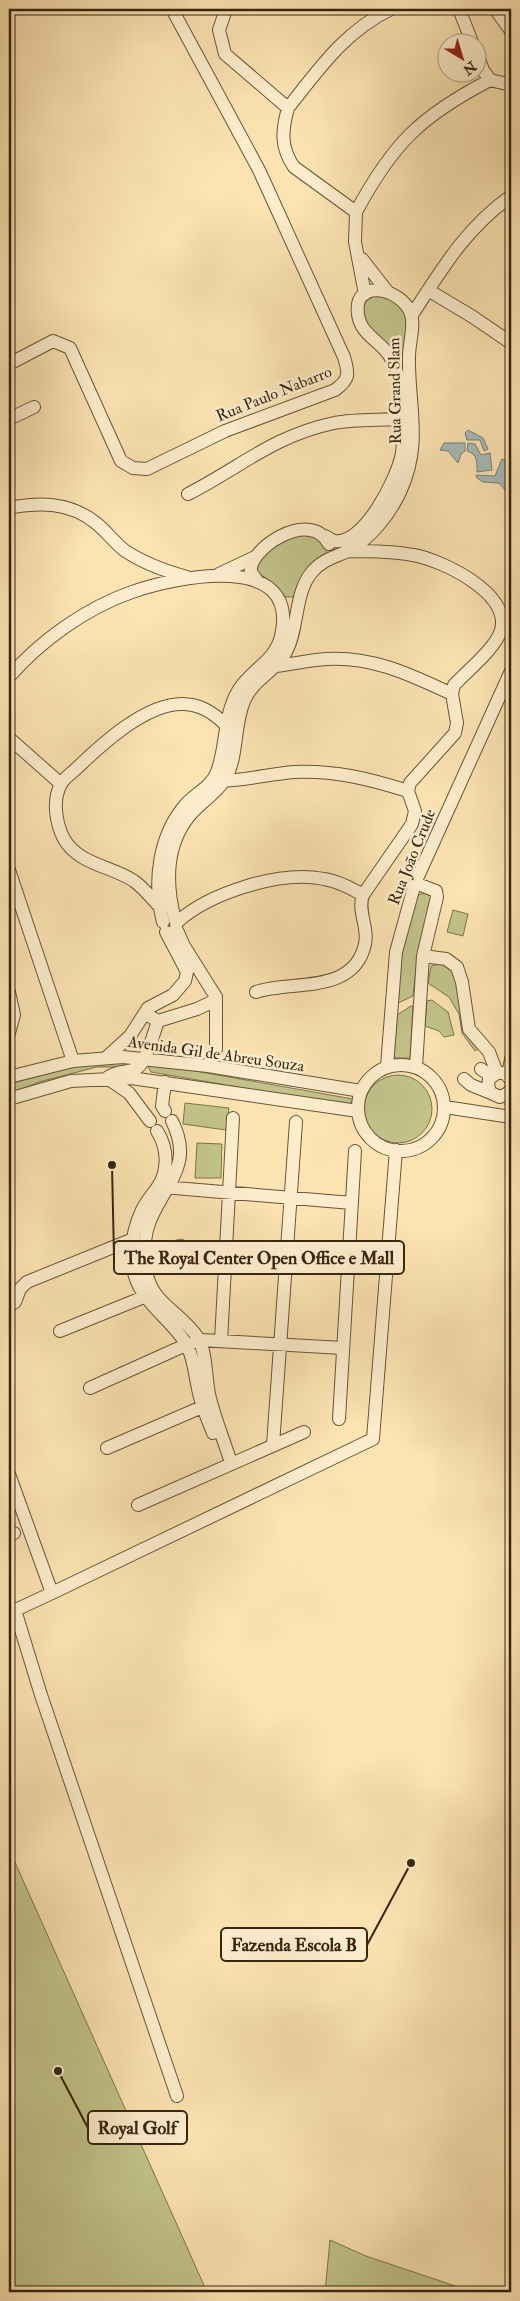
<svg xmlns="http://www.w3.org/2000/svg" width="520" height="2301" font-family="'IM FELL Double Pica',serif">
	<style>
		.green { fill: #c2c38a; stroke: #7c744c }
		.water { fill: #a6bbb9; stroke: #797f75 }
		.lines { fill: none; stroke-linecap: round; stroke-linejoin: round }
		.minor-casing { stroke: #685437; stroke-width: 14 }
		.minor { stroke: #fdedcd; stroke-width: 12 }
		.labels { text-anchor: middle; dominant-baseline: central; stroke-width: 5; stroke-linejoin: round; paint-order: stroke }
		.street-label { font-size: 16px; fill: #36250e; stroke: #fdedcd }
		.leader { fill: none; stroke: #36250e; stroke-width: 2 }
		.callout-dot { fill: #36250e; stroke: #fdedcd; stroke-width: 2 }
		.callout { fill: #fdedcd; stroke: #36250e; stroke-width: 2 }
		.callout-label { font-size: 18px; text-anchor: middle; font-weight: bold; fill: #36250e }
	</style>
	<rect width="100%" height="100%" fill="#fce3b2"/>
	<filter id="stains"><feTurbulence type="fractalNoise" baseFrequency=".004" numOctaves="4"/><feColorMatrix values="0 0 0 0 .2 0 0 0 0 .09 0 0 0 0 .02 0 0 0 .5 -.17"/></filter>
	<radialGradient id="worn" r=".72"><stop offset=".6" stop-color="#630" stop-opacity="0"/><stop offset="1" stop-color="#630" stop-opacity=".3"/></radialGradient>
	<path class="green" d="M382 293 410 314 404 352 396 356C379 339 339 306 382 293Z
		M315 534 327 548V551L294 597H286L269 580 256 572 257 561 286 536Z
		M425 893 431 896 417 962 413 996 398 1003C400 967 401 927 418 895Z
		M453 910 468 914 463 936 447 932Z
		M444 963 453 970 480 1047 475 1051 462 1033 459 1014 449 997 428 983 431 966Z
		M432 1000 448 1012 454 1035 444 1037 439 1031 425 1026 427 1001Z
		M411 1006H413L410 1058H394L397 1015Z
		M132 1062 133 1067H97L39 1082 9 1094V1084L79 1065Z
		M150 1063 353 1099 350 1104 342 1105 151 1072 148 1067Z
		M364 1109a34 34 0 1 1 68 0a34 34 0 1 1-68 0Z
		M185 1103 229 1108 226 1130 183 1124Z
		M197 1143 222 1144 221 1178H195Z
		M9 1849 207 2292H9Z
		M330 2240 366 2256 473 2292H325Z"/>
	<path class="water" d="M468 430 483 438 488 449 484 451 480 440H467L465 433Z
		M444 443H465V451L461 454 458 463 448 451 440 450Z
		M468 443 475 444 481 455 490 453 492 470 477 472C477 463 478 454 467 451Z
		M502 459 507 461 511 497 499 483 483 482 477 478 476 475 495 476Z
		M183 1239C186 1245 186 1254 181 1261 174 1260 168 1253 165 1247L167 1246 166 1243 174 1244 176 1240Z"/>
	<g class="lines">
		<defs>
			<path id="minor" d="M226 9 219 30 225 54 288 108C282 130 280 147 294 167L356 212 355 242 365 294
				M459 9 472 42
				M495 9 511 31
				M478 56 483 70 490 80
				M288 108C319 69 345 31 391 9
				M356 212C393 143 421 116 490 80L511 85
				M362 259 387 291
				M428 290 473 317 511 343
				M412 315C442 269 465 229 511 196
				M9 364 53 341 70 348 121 461 133 468 147 469 225 431 335 390C350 379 349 374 344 357L259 170 172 9
				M9 419 34 407
				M188 494C241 467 273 436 334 423 359 418 385 421 410 418
				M9 508C40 502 70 502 96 523 106 531 114 542 124 550 143 563 165 571 187 577
				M348 551C369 551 392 551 413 555 442 560 511 593 501 630 496 648 467 671 454 685L452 694
				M219 574 255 557
				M258 582 251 572C247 550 310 507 329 544
				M272 665 276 666C293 664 310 660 326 659 373 656 411 675 452 694L457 723 455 733 410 783 408 791
				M9 677C40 641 86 608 132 592 175 577 301 550 281 636 275 662 250 670 238 691 223 717 227 745 217 772 211 787 196 793 186 804 158 836 153 883 163 922
				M9 738 61 784
				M217 781C243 781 269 774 294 772 334 770 370 779 408 791L415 811 412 824 363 895
				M9 870 73 1061
				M415 883 436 891 437 897 423 956 416 1067
				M161 908C152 899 145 889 134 881 112 866 79 865 64 839 56 824 52 800 61 784 64 778 72 773 77 768 102 744 145 704 182 704 200 704 212 712 225 724
				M175 920C166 885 165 845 190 815 200 803 215 794 224 781 239 758 233 724 245 699 254 679 276 671 286 652 299 628 294 593 312 572 322 560 335 557 348 551 370 539 390 514 400 492 423 443 408 406 409 356 409 344 415 325 411 314 402 288 353 277 358 314 360 334 379 340 389 355 400 371 401 392 402 411 403 425 404 439 402 453 398 477 364 545 335 541 331 540 328 538 325 536
				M176 923C209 893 280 870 324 879 338 881 351 888 363 895 357 911 369 928 365 944 354 995 292 980 256 992
				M176 928 184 946 216 997V1049L208 1066
				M423 956 446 959 457 967 462 982 469 1029 489 1052 497 1073
				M9 992 14 1015 9 1033
				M151 1017 158 1021 197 1009 216 1000
				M107 1057 130 1036 148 1008 173 995 185 981 187 972 166 932
				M358 1108a43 43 0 1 1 86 0a43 43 0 1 1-86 0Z
				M387 1066 396 952 415 883 511 671
				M481 1069 491 1076
				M508 1075 511 1059
				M9 1077 73 1061 123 1057 208 1066 361 1091
				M464 1079 471 1085 491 1093
				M511 1080 505 1073H497L489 1079 488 1086 491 1093 500 1097 508 1093 511 1089
				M165 1082 162 1106 165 1111
				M9 1099 71 1081 131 1078 358 1111
				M445 1107 511 1117
				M150 1121 129 1093 107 1078C118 1069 127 1074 137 1068 146 1063 154 1032 158 1021
				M172 1121C192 1161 171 1178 154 1212 146 1227 143 1246 145 1264 149 1305 178 1308 198 1338 206 1349 206 1380 209 1394 214 1417 224 1440 231 1463
				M157 1131C168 1148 169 1171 157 1188 151 1196 146 1202 142 1210 135 1225 131 1241 132 1258 133 1298 165 1312 185 1342 194 1355 195 1378 199 1393 202 1407 208 1420 213 1433
				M163 1187 352 1203
				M9 1306 15 1302 20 1289 27 1282 133 1239
				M60 1331 144 1297
				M221 1341 233 1118
				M90 1388 179 1348 200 1340 343 1348
				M339 1419 355 1151
				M273 1445 296 1122
				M107 1448 209 1404
				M9 1474 52 1593 9 1613
				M138 1505 304 1432
				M9 1536 14 1533
				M52 1593 373 1439 396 1150
				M15 1610 41 1695 177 2096"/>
		</defs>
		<use href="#minor" class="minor-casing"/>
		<use href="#minor" class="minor"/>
	</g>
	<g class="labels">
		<g class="street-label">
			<text transform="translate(395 391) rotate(-91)">Rua Grand Slam</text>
			<text transform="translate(274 394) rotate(-22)">Rua Paulo Nabarro</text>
			<text transform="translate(412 857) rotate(-68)">Rua João Crude</text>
			<text transform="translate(216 1054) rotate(8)">Avenida Gil de Abreu Souza</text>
		</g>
	</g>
	<path class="leader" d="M112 1165L114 1257M411 1863L367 1945M58 2071L88 2128"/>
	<g class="callout-dot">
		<circle cx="112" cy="1165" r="5"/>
		<circle cx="411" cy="1863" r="5"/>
		<circle cx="58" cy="2071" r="5"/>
	</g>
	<g class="callout">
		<rect x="114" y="1241" width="290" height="33" rx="5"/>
		<rect x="221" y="1928" width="146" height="33" rx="5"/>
		<rect x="88" y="2111" width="99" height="33" rx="5"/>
	</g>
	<g class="callout-label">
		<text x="259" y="1264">The Royal Center Open Office e Mall</text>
		<text x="294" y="1951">Fazenda Escola B</text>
		<text x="137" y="2134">Royal Golf</text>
	</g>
	<rect width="520" height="2301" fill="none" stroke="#fce3b2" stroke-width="30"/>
	<rect x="10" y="10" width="500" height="2281" fill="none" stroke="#36250e" stroke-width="2.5"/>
	<rect x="15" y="15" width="490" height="2271" fill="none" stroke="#36250e"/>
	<g transform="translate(462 58) rotate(142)"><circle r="24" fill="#fdedcd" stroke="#ad9d81"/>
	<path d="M0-4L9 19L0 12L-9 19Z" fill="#8f2418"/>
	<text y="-8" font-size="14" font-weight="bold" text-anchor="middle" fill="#36250e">N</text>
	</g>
	<rect width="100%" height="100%" filter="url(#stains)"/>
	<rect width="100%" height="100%" fill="url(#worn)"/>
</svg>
